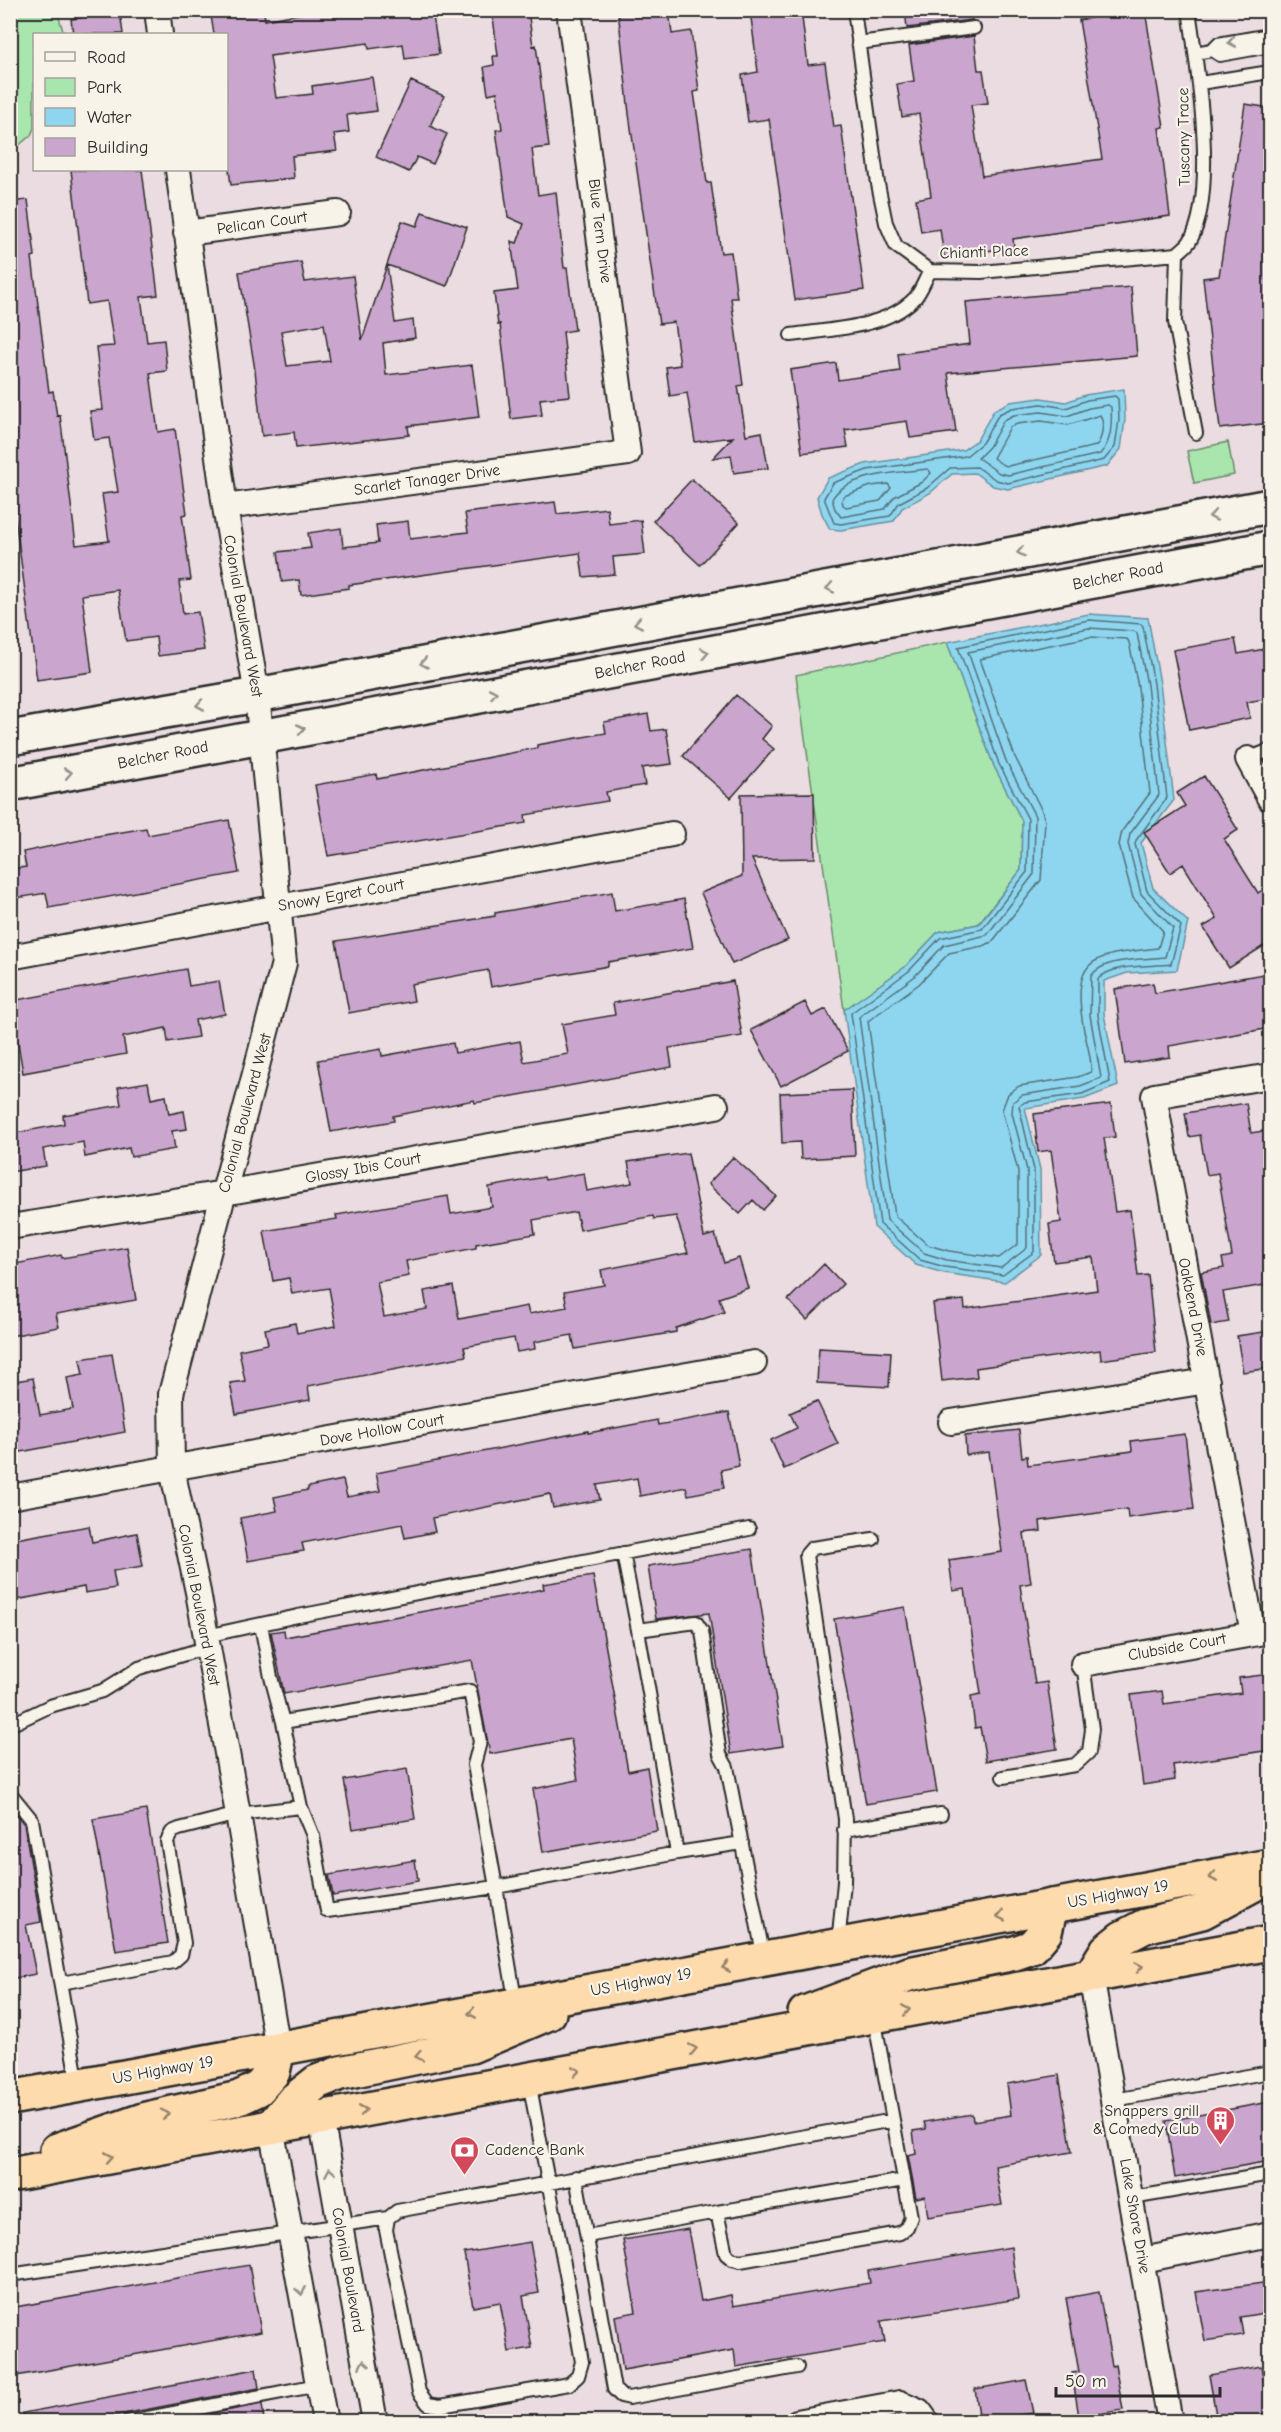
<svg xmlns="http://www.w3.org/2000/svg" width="1281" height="2432" font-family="'Comic Neue',sans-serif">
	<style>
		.green { fill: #a9e6ad; stroke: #6a886c; stroke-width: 1.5 }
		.water { fill: #8ed6ef; stroke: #6692a1; stroke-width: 1.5 }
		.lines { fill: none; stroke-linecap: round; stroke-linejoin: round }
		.shore { stroke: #536f79; stroke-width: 1.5 }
		.building { fill: #caa5cd; stroke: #2b2b2b; stroke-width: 1.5; fill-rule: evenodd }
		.lane-casing { stroke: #2b2b2b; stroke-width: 16 }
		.street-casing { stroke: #2b2b2b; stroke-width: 28 }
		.secondary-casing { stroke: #2b2b2b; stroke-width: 38 }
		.highway-casing { stroke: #2b2b2b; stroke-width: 38 }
		.lane { stroke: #f7f3e8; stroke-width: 12 }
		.street { stroke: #f7f3e8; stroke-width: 24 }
		.secondary { stroke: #f7f3e8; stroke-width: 33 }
		.highway { stroke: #fedbac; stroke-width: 33 }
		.oneway { stroke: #918f8a }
		.oneway2 { stroke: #94836c }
		.labels { text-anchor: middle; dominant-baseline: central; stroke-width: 4.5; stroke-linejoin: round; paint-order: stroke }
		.street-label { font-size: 16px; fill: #2b2b2b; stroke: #f7f3e8 }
		.poi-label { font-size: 16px; fill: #2b2b2b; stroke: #f7f3e8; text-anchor: end }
	</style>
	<rect width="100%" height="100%" fill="#eadce0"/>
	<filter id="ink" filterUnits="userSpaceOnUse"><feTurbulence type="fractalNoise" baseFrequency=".0167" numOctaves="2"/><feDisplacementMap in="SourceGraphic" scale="12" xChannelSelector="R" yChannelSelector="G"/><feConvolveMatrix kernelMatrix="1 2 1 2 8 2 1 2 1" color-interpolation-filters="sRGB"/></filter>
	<g filter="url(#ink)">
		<path class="green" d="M11 10 57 11 64 34H34V128L31 135 11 152Z
			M1228 442 1234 475 1194 483 1187 451Z
			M947 642 994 766 1022 821 1021 870 978 924 938 932 905 967 844 1010 796 675Z"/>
		<path class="water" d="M1124 389 1125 420 1121 449 1107 466 1008 489 993 486 975 473 952 474 930 493 902 508 894 521 841 530 830 529 822 514 817 497 828 478 865 464 963 450 977 440 994 410 1010 402 1041 398 1066 402 1085 395Z
			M1089 614 1148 618 1160 683 1174 800 1141 843 1153 888 1188 922 1177 970 1127 973 1104 981V1014L1118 1086 1084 1099 1025 1108 1040 1169 1041 1255 1005 1282 944 1273 916 1265 874 1227 844 1010 905 967 938 932 979 924 1021 870 1022 821 994 766 947 642Z"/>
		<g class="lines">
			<path class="shore" d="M1115 396 1118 399 1119 420 1115 447 1104 460 1008 483 996 480 977 467 950 468 927 488 899 503 890 516 841 524 834 523 824 498 833 483 867 470 966 456 982 443 999 414 1012 408 1041 404 1066 408 1087 400Z
				M1108 405 1111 407C1112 423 1112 442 1100 454L1008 475 999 473 978 458 989 447 1004 420 1014 415 1041 412 1067 416 1089 408Z
				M1100 415C1105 422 1102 440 1096 446L1008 466 1003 465 993 458 1010 427 1017 424 1041 421 1068 425Z
				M928 469 931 473 922 482 894 497 885 509 841 517 835 509 832 499C845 474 902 472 928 469Z
				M888 484 891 488 880 501 846 507 843 505 842 500 844 496 871 486Z
				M1089 620 1141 624 1143 626 1154 684 1167 798 1137 839 1135 844 1147 891 1181 926 1171 964C1151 967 1113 963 1098 979V1015L1110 1082 1082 1094 1025 1102 1019 1106 1034 1170V1252L1003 1275 945 1267 920 1260 880 1224 851 1013 909 971 940 938 982 929 1027 872 1028 819 999 764 958 647Z
				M1089 628 1134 631 1137 633 1147 685 1159 795 1130 834 1128 844 1141 894 1173 928 1165 957C1145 960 1104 957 1091 976L1090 1015 1101 1078 1080 1086 1022 1095 1013 1102 1012 1113 1027 1170V1248L1001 1268 947 1260 924 1253 887 1220 859 1017 914 977 944 945 987 935 1034 874 1035 816 1006 761 968 652Z
				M1090 637 1127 639 1129 642 1138 687 1150 793 1122 831 1119 845 1133 898 1163 931 1158 948C1093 956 1070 954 1084 1031 1087 1044 1092 1059 1091 1072L1078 1077 1019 1086 1008 1094 1002 1110 1018 1171V1244L999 1258 949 1251 928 1245 895 1216 868 1021 919 984 949 953 983 946 992 942 1041 880 1045 821 1042 811 1015 757 980 659Z"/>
		</g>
		<path class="building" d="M210 10H246L247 15 264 12 265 20 318 10H432L439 54 405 59 403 44 369 49 368 43 270 56 276 98 313 94 312 86 372 77 377 111 347 115 349 132 334 134 337 151 292 156 294 178 231 185 226 145V34H214Z
			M492 10H528L533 46 536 45 549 147 532 149 538 195 556 192 564 268H567L575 330 563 332 570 396 540 399 542 415 511 419 500 324 498 325 494 293 518 290 511 241 517 243 524 224 508 217 496 130 502 129 497 92 488 94 484 67 494 65 493 56H498Z
			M618 10H669L672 34 691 31 699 91 694 92 707 183H711L721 253 731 252 737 298H731L743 385 738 386 746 435 762 432 768 468 734 473 731 455 713 458 733 437 695 442 687 393 670 396 666 367 680 365 674 322 659 324 629 114Z
			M750 10H801L808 65 825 63 834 127 841 126 864 290 795 300 769 119 748 122 742 75 758 72Z
			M905 10H970L972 20 907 28Z
			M1131 10H1145L1164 127 1159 128 1170 216 1013 239 1014 247 944 257 940 229 921 232 916 199 931 196 919 114 902 117 897 84 914 81 909 45 974 36 978 70H983L988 103 971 105 982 176 1102 159 1079 20Z
			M120 12 123 34H73L71 19Z
			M411 81 444 96 430 126 447 134 433 164 417 157 409 172 376 157Z
			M1245 104 1270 108V423L1220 429 1203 278 1219 276Z
			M71 170H142L158 295 141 297 147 342 164 340 167 371 150 373 158 432 175 429 187 514 182 515 191 580 179 581 183 614 198 612 204 650 158 656 156 637 126 641 118 590 82 595 92 672 37 680 10 480V202L28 200 35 256 32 257 49 392 53 391 57 416 60 415 76 545 109 541 102 494 118 492 109 438 94 440 90 411 103 410 96 347 114 346 107 301 87 304Z
			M422 212 467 227 447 286 387 265 402 221 417 226Z
			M301 262 305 282 353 276 362 340 387 265 395 323 413 320 415 338 383 343 386 375 472 365 479 417 408 426 409 435 296 448 294 432 262 436 255 370 239 272ZM324 324 330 361 287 366 281 331Z
			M1131 287 1137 356 948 373 956 432 910 438 907 421 845 430 848 447 802 453 790 370 836 363 838 380 900 371 898 354 970 344 966 302Z
			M692 479 739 523 700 565 653 521Z
			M555 502 557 514 607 508 609 524 641 520 645 554 613 557 615 574 583 577 580 553 349 585V588L301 595 299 580 282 582 278 552 311 548 308 533 341 528 343 547 378 543 376 525 408 521 410 539 468 532 465 513Z
			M1235 639 1238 654 1270 648V698L1247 702 1250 718 1189 730 1173 650Z
			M736 695 772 726 762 739 774 749 731 798 683 756Z
			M648 714 651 731 666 729 672 764 642 768 645 785 606 792 608 801 525 815 526 823 328 856 315 785 376 774 377 779 537 748V745L606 733 604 722Z
			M1204 776 1238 830 1224 839 1258 893 1270 885V942L1229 968 1203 927 1217 919 1183 864 1170 873 1144 832 1185 806 1177 793Z
			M814 793 815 858 752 859 788 940 732 964 701 893 742 876 741 794Z
			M229 820 239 873 49 908 46 893 17 898 11 869 26 867 23 852 86 839V838L146 828 148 835Z
			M612 892 615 911 684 899 693 948 608 962V966L491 987 488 970 411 984 414 1001 349 1013 336 941 495 916V913Z
			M186 969 189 986 219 981 225 1014 195 1020 198 1037 168 1042 166 1028 123 1037 126 1054 23 1073 11 1001Z
			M1270 973V1028L1169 1046 1170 1057 1125 1064 1115 989 1153 983 1155 993Z
			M733 981 742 1036 669 1048 672 1067 475 1103 474 1100 393 1116 394 1121 331 1132 318 1060 381 1049 382 1056 453 1043 455 1053 520 1041 524 1062 568 1054 562 1024 615 1015 613 1003Z
			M805 1002 812 1016 826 1009 848 1051 781 1086 751 1030Z
			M148 1082 151 1099 166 1096 169 1114 184 1111 187 1129 172 1131 175 1149 131 1157 129 1148 85 1157 83 1142 43 1149 46 1166 10 1172V1134L64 1124 63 1115 121 1105 118 1087Z
			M852 1090 855 1156 801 1159 800 1142 782 1143 780 1093Z
			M1246 1103 1251 1133 1270 1130V1284L1223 1292 1229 1322 1211 1325 1201 1272 1224 1268 1222 1258 1232 1256 1218 1173 1207 1175 1200 1135 1189 1137 1185 1113Z
			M1111 1104 1115 1137 1104 1138 1115 1212 1130 1210 1138 1276 1148 1275 1156 1352 1101 1360 1100 1350 976 1368 977 1377 942 1381 933 1303 964 1300 965 1309 1097 1290 1093 1257 1054 1262 1049 1224 1061 1222 1051 1150 1038 1152 1034 1114Z
			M688 1153 704 1237 715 1234 724 1263 739 1258 748 1288 719 1298 724 1312 676 1328V1332L575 1349 572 1335 534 1342 535 1349 517 1352 514 1338 464 1347 466 1356 308 1386 310 1400 236 1414 230 1383 245 1381 239 1350 268 1344 265 1329 295 1323 297 1333 336 1326 329 1288 292 1294 289 1278 273 1281 264 1231 337 1219 336 1215 448 1196 451 1214 492 1207 489 1187 544 1177 545 1180 584 1173 587 1191 632 1183 628 1162ZM576 1212 580 1230 653 1216 654 1219 676 1216 688 1253 601 1270 604 1285 564 1292 567 1307 529 1314 527 1306 459 1319 453 1286 424 1291 427 1309 384 1317 377 1282 409 1276 406 1261 476 1248V1244L535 1234 533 1220Z
			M733 1157 776 1196 763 1210 753 1200 740 1214 708 1184Z
			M127 1247 136 1300 56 1314 59 1327 10 1336V1265L61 1255 62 1258Z
			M824 1264 843 1284 807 1320 788 1300Z
			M1270 1331V1368L1243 1372 1237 1336Z
			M819 1348 891 1352 889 1387 817 1383Z
			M112 1354 125 1432 10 1454V1382L33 1378 40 1415 73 1409 67 1378 83 1375 80 1359Z
			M817 1401 838 1444 784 1469 771 1440 797 1428 790 1413Z
			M729 1412 739 1466 721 1470 724 1488 688 1495 686 1487 640 1496 637 1478 597 1485 600 1500 553 1508 550 1494 432 1518 435 1532 405 1538 402 1524 302 1543 304 1551 248 1561 240 1518 277 1511 274 1497 308 1490V1487L343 1480 347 1497 380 1491 376 1473 588 1431V1433L657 1420 658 1425Z
			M1019 1430 1022 1457 1027 1456 1028 1465 1132 1451 1131 1441 1185 1434 1194 1509 1128 1518 1127 1509 1040 1521 1041 1531 1024 1533 1031 1583 1020 1585 1035 1684 1047 1682 1057 1749 986 1761 980 1727 975 1728 971 1696 981 1694 965 1589 953 1591 949 1560 1002 1552 989 1452 966 1455 965 1436Z
			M89 1526 92 1542 137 1533 143 1566 113 1571 116 1588 85 1593 84 1587 16 1600 10 1571V1540Z
			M752 1549 783 1746 731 1754 709 1613 656 1619 648 1566Z
			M593 1576 628 1771 647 1767 657 1831 543 1852 533 1789 578 1780 571 1739 490 1754 472 1660 284 1694 271 1632 284 1630 285 1637 544 1589 543 1584Z
			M905 1607 937 1792 866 1804 834 1619Z
			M1270 1674V1750L1173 1765 1175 1780 1143 1785 1131 1695 1162 1691 1164 1704 1241 1693 1239 1678Z
			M407 1769 415 1819 353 1829 344 1780Z
			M10 1807 24 1824 41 1922 26 1925 36 1974 10 1979Z
			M146 1810 168 1943 116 1951 93 1819Z
			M415 1860 418 1881 333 1896 329 1875Z
			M1059 2075 1072 2152 995 2166 1002 2205 928 2217 925 2196 916 2198 909 2161 908 2156 916 2154 913 2131 926 2129 924 2122 972 2114 973 2121 1011 2115 1007 2084Z
			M1270 2102V2161L1175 2178 1166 2121Z
			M688 2229 701 2301 731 2295 733 2306 870 2283 868 2271 1011 2247 1018 2299 881 2321 885 2342 736 2367 734 2350 623 2370 615 2316 636 2312 623 2240Z
			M530 2242 539 2293 523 2296 532 2348 509 2352 500 2302 473 2307 464 2253Z
			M249 2265 261 2332 10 2377V2308Z
			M1270 2282V2312L1240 2317 1243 2335 1205 2341 1196 2292Z
			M1099 2292 1112 2366 1115 2365 1123 2410 1079 2417 1072 2373 1079 2372 1066 2298Z
			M1261 2366 1270 2421H1217L1209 2375Z
			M256 2369 259 2388 87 2421H24L23 2413Z
			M1026 2380 1033 2413 980 2421 975 2389Z
			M262 2404 264 2421H173Z"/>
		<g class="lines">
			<defs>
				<path id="lane" d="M854 10 878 184 886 223 896 246 930 271 981 272 1177 254
					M1189 10C1197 66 1218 193 1190 241 1187 246 1181 250 1177 254L1175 322 1196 433
					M858 43 974 28
					M1212 50 1220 55 1270 46
					M1195 53 1212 50 1218 44 1270 35
					M1200 83 1270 72
					M791 335C830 329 884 329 914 299 921 292 925 279 930 271
					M1248 759 1270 750
					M623 1553 638 1630
					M261 1625 271 1677 283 1722
					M206 1636 298 1616 749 1529
					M10 1725 50 1706 102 1691 139 1668 208 1647
					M1003 1777 1075 1765 1089 1752 1092 1729 1083 1664
					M10 1793 32 1820 78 2085
					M844 1830 941 1814
					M677 1853 742 1843
					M838 1945 844 1882 845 1819 806 1555 812 1548 873 1539
					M61 1983 173 1962 181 1955 184 1943 167 1841 172 1832 179 1829 238 1814 301 1807 283 1722 470 1691 480 1742 474 1765 496 1887 327 1911 313 1836 301 1807
					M516 2005 496 1887 677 1853 638 1630 696 1622 702 1631 720 1754 727 1767 764 1959
					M529 2081C546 2175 566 2268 582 2362L578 2376 569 2384 440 2406 428 2404 419 2392 386 2230 388 2218 397 2211 893 2120 874 2017
					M1114 2100 1270 2072
					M576 2177 614 2389 621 2396 629 2398 797 2367
					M1132 2198 1270 2174
					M717 2212 904 2180
					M587 2236 717 2212 726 2254 732 2259 740 2261 900 2233 907 2227 911 2217 893 2120
					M10 2275 388 2218
					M127 2422 318 2385"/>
				<path id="street" d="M157 10 160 34
					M178 170 225 507 257 695 284 963 171 1394 172 1469 198 1592 238 1814 278 2049
					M186 233 338 213
					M225 507 628 453 569 10
					M1248 759 1270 799
					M10 957 672 834
					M10 1227 224 1193 716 1106
					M951 1422 1207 1381
					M10 1497 754 1363
					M1253 1634 1154 1096 1270 1076
					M1083 1664 1270 1631
					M1091 1976 1170 2422
					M321 2118 375 2422
					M271 2127 325 2422
					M1143 2260 1270 2234
					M797 2422 900 2403 919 2411 927 2422"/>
				<path id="secondary" d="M10 738 257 695 1270 506
					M10 784 1270 548"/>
				<path id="highway" d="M1091 1976 1107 1950 1122 1938 1145 1926 1202 1912 1269 1876
					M805 2013 909 1974 1015 1953 1032 1947 1045 1932 1051 1906
					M10 2098 1270 1866
					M271 2127 293 2101 317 2082 340 2073 471 2046 549 2013
					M57 2150 146 2119 239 2098 258 2089 273 2072 278 2049
					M10 2175 1270 1943"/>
			</defs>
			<use href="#lane" class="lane-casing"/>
			<use href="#street" class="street-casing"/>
			<use href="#secondary" class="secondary-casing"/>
			<use href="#highway" class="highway-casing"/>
			<use href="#lane" class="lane"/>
			<use href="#street" class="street"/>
			<use href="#secondary" class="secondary"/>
			<use href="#highway" class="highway"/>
		</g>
		<defs><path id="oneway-chevron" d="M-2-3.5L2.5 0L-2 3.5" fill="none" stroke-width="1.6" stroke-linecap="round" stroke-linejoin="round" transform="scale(1.5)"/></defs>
		<g class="oneway">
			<use href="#oneway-chevron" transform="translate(1232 42) rotate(170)"/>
			<use href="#oneway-chevron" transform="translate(1213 516) rotate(169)"/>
			<use href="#oneway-chevron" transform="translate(1021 552) rotate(169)"/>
			<use href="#oneway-chevron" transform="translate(830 588) rotate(169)"/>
			<use href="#oneway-chevron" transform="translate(638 623) rotate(169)"/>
			<use href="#oneway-chevron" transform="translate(705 653) rotate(-11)"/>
			<use href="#oneway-chevron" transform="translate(424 663) rotate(169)"/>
			<use href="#oneway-chevron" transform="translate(493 693) rotate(-11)"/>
			<use href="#oneway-chevron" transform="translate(200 705) rotate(170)"/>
			<use href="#oneway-chevron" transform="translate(301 729) rotate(-11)"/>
			<use href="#oneway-chevron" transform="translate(68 773) rotate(-11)"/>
			<use href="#oneway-chevron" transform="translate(330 2172) rotate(-100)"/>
			<use href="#oneway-chevron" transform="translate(301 2291) rotate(80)"/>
			<use href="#oneway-chevron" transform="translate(364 2364) rotate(-100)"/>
		</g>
		<g class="oneway2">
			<use href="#oneway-chevron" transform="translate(1213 1877) rotate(170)"/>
			<use href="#oneway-chevron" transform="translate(1001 1916) rotate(169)"/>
			<use href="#oneway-chevron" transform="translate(726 1967) rotate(170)"/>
			<use href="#oneway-chevron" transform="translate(1139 1967) rotate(-10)"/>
			<use href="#oneway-chevron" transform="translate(906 2010) rotate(-10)"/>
			<use href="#oneway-chevron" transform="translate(472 2013) rotate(170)"/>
			<use href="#oneway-chevron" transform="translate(693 2049) rotate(-11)"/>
			<use href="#oneway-chevron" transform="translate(419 2056) rotate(168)"/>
			<use href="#oneway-chevron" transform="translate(576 2071) rotate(-10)"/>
			<use href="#oneway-chevron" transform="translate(363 2110) rotate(-10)"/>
			<use href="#oneway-chevron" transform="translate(165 2114) rotate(-12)"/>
			<use href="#oneway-chevron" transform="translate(109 2157) rotate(-10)"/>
		</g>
	</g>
	<defs>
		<symbol id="building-pin" viewBox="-11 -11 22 30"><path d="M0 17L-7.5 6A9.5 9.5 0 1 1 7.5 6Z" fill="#d1495b" stroke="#f7f3e8"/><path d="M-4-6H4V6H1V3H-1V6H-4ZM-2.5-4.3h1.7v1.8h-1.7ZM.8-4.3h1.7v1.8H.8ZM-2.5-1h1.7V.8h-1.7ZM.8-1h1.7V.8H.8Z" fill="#fff"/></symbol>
		<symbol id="bank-pin" viewBox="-11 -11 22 30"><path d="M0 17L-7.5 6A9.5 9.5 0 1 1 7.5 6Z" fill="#d1495b" stroke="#f7f3e8"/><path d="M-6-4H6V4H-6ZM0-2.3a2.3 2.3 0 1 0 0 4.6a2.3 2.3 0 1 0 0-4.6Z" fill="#fff"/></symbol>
	</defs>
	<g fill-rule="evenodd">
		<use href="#building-pin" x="1204" y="2104" width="33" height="45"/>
		<use href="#bank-pin" x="448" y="2134" width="33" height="45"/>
	</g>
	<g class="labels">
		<g class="street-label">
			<text transform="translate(1184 137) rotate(-91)">Tuscany Trace</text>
			<text transform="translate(262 223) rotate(-8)">Pelican Court</text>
			<text transform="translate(600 231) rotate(83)">Blue Tern Drive</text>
			<text transform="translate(984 252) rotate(-2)">Chianti Place</text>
			<text transform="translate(427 480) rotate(-8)">Scarlet Tanager Drive</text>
			<text transform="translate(1118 576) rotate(-11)">Belcher Road</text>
			<text transform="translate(243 616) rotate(80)">Colonial Boulevard West</text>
			<text transform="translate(640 665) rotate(-11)">Belcher Road</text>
			<text transform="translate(163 755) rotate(-11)">Belcher Road</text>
			<text transform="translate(341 895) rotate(-10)">Snowy Egret Court</text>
			<text transform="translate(245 1113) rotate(-75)">Colonial Boulevard West</text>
			<text transform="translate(363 1168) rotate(-10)">Glossy Ibis Court</text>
			<text transform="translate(1193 1307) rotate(79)">Oakbend Drive</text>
			<text transform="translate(382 1430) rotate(-10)">Dove Hollow Court</text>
			<text transform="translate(199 1605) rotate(79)">Colonial Boulevard West</text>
			<text transform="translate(1177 1647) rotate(-10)">Clubside Court</text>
			<text transform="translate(1118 1894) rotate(-10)">US Highway 19</text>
			<text transform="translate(641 1982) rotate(-10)">US Highway 19</text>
			<text transform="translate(163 2070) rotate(-10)">US Highway 19</text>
			<text transform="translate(1135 2216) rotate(80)">Lake Shore Drive</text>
			<text transform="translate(348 2270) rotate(80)">Colonial Boulevard</text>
		</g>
		<g class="poi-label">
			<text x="1199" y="2111">Snappers grill<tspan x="1199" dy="18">&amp; Comedy Club</tspan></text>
			<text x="485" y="2150" text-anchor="start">Cadence Bank</text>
		</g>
	</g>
	<rect width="1281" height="2432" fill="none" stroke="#f7f3e8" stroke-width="36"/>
	<rect x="18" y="18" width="1245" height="2396" fill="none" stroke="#2b2b2b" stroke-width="2" filter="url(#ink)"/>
	<rect x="33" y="33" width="195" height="138" fill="#f7f3e8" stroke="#a5a39c" stroke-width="1.5"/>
	<rect x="45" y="52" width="30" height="9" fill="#f7f3e8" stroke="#a5a39c" stroke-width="1.5"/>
	<text x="87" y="63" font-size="18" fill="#2b2b2b">Road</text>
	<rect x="45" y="78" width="30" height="18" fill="#a9e6ad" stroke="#a5a39c" stroke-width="1.5"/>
	<text x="87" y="93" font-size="18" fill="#2b2b2b">Park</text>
	<rect x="45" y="108" width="30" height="18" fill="#8ed6ef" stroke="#a5a39c" stroke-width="1.5"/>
	<text x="87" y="123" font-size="18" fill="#2b2b2b">Water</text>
	<rect x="45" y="138" width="30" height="18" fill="#caa5cd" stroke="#a5a39c" stroke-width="1.5"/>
	<text x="87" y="153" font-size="18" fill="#2b2b2b">Building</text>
	<path d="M1056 2387v9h164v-9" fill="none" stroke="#2b2b2b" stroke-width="3"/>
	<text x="1065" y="2387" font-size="18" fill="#2b2b2b" stroke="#f7f3e8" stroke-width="4.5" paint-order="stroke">50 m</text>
</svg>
